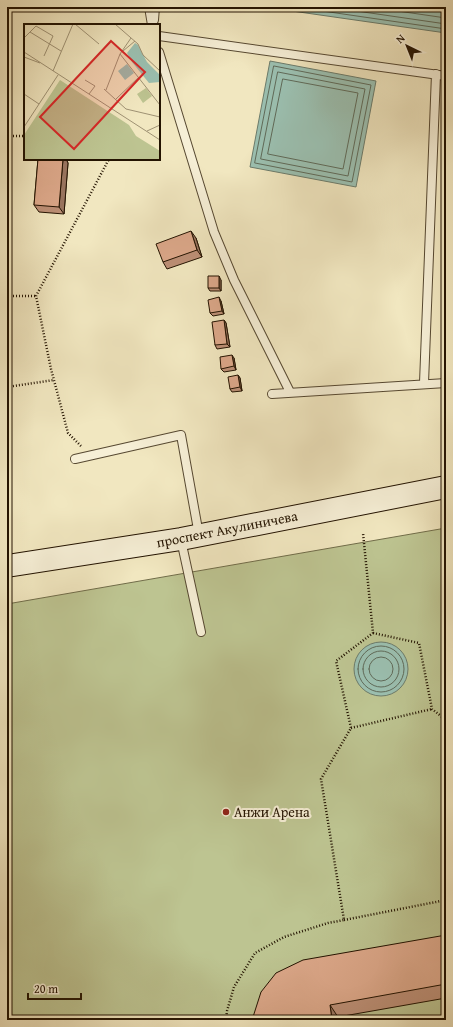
<svg xmlns="http://www.w3.org/2000/svg" width="453" height="1027" font-family="'Gentium Book Plus',serif">
	<style>
		.green { fill: #bdc491; stroke: #706c49 }
		.water { fill: #9bc0b1; stroke: #6b7b6b }
		.lines { fill: none; stroke-linecap: round; stroke-linejoin: round }
		.shore { stroke: #5f6a59; stroke-width: 1 }
		.service-casing { stroke: #564831; stroke-width: 10 }
		.secondary-casing { stroke: #231301; stroke-width: 24 }
		.path { stroke: #231301; stroke-width: 2.5; stroke-dasharray: 1 2; stroke-linecap: butt }
		.service { stroke: #f6efd6; stroke-width: 8 }
		.secondary { stroke: #f6efd6; stroke-width: 22 }
		.wall { fill: #bd9077; stroke: #231301 }
		.shaded-wall { fill: #9a7661; stroke: #231301 }
		.building { fill: #dca88a; stroke: #231301 }
		.poi-dot { fill: #8f2418; stroke: #f6efd6; stroke-width: 1.5 }
		.labels { text-anchor: middle; dominant-baseline: central; stroke-width: 4; stroke-linejoin: round; paint-order: stroke }
		.street-label { font-size: 14px; fill: #231301; stroke: #f6efd6 }
		.poi-label { font-size: 14px; fill: #231301; stroke: #f6efd6; text-anchor: start }
		.inset-road { fill: none; stroke: #9f9274; stroke-width: 1 }
		.view { fill: #d62828; fill-opacity: 0.15; stroke: #d62828; stroke-width: 2 }
		.inset-edge { fill: none; stroke: #231301; stroke-width: 2 }
	</style>
	<rect width="100%" height="100%" fill="#f1e7c0"/>
	<filter id="stains"><feTurbulence type="fractalNoise" baseFrequency=".005" numOctaves="4"/><feColorMatrix values="0 0 0 0 .2 0 0 0 0 .09 0 0 0 0 .02 0 0 0 .5 -.17"/></filter>
	<radialGradient id="worn" r=".72"><stop offset=".6" stop-color="#630" stop-opacity="0"/><stop offset="1" stop-color="#630" stop-opacity=".3"/></radialGradient>
	<path class="green" d="M446 528V1020H7V604Z"/>
	<path class="water" d="M290 7H446V33L292 11Z
		M270 61 376 81 356 187 250 167Z
		M354 669a27 27 0 1 1 54 0a27 27 0 1 1-54 0Z"/>
	<g class="lines">
		<path class="shore" d="M295 7 446 29
			M329 7 446 24
			M370 7 446 18
			M274 66 371 85 352 182 255 163Z
			M278 72 365 89 348 176 261 159Z
			M283 79 358 93 343 169 268 154Z
			M358 669a23 23 0 1 1 46 0a23 23 0 1 1-46 0Z
			M363 669a18 18 0 1 1 36 0a18 18 0 1 1-36 0Z
			M369 669a12 12 0 1 1 24 0a12 12 0 1 1-24 0Z"/>
		<defs>
			<path id="service" d="M149 7 152 25
				M154 20 155 7
				M159 36 446 76
				M159 52 214 232 234 280 290 392
				M424 383 436 74
				M272 394 446 383
				M75 459 181 435 199 535
				M181 540 201 632"/>
			<path id="secondary" d="M7 566 181 539 446 487"/>
		</defs>
		<use href="#service" class="service-casing"/>
		<use href="#secondary" class="secondary-casing"/>
		<path class="path" d="M7 136H25
			M7 296H36
			M7 387 54 380
			M81 446 68 433 51 369 36 296 109 159
			M373 633 419 643 432 709 446 720
			M351 728 432 709
			M344 920 446 900
			M226 1020 227 1011 234 987 255 953 284 937 328 923 344 920 321 779 351 728 336 661 373 633 363 533"/>
		<use href="#service" class="service"/>
		<use href="#secondary" class="secondary"/>
	</g>
	<path class="wall" d="M38 159H66L68 163 64 214 39 212 34 205Z
		M196 238 202 257 167 269 163 262Z
		M221 280V291H210L208 288Z
		M221 301 224 314 213 316 210 313Z
		M224 320 226 323 230 347 217 349 215 345Z
		M234 358 236 370 224 372 221 369Z
		M238 375 240 378 242 391 232 392 230 389Z
		M446 935V998L338 1017V1020H253Z"/>
	<path class="shaded-wall" d="M63 159H66L68 163 64 214 59 207Z
		M191 231 196 238 202 257 197 250Z
		M219 276 221 280V291L219 288Z
		M219 297 221 301 224 314 222 311Z
		M224 320 226 323 230 347 227 344Z
		M232 355 234 358 236 370 234 366Z
		M238 375 240 378 242 391 240 387Z
		M330 1005 338 1017V1020H332Z"/>
	<path class="building" d="M38 159H63L59 207 34 205Z
		M191 231 197 250 163 262 156 244Z
		M208 276H219V288H208Z
		M219 297 222 311 210 313 208 300Z
		M224 320 227 344 215 345 212 322Z
		M232 355 234 366 221 369 220 357Z
		M238 375 240 387 230 389 228 377Z
		M446 935V984L330 1005 332 1020H253V1017L261 992 276 973 303 960Z"/>
	<circle class="poi-dot" cx="226" cy="812" r="4"/>
	<g class="labels">
		<g class="street-label">
			<text transform="translate(227 529) rotate(-11)">проспект Акулиничева</text>
		</g>
		<g class="poi-label">
			<text x="234" y="812">Анжи Арена</text>
		</g>
	</g>
	<g transform="translate(24 24)">
		<rect width="136" height="136" fill="#f1e7c0"/>
		<path d="M36 56 105 101 112 112 136 127V136H0V111ZM122 64 128 72 119 79 113 70Z" fill="#bdc491"/>
		<path d="M111 19 114 21 123 38 136 51V58L125 59 108 38 103 29ZM103 40 110 49 101 56 94 47Z" fill="#9bc0b1"/>
		<path class="inset-road" d="M51 0 75 20M91 0 114 20 119 31 136 47M6 8 37 27M0 14 12 2 29 12 20 32M107 14 96 30 136 81M99 27 111 17M0 28 136 116M0 33 16 39M29 47 49 0M61 56 71 62 65 70M80 65 102 85 136 93M82 66 96 30M0 70 15 80M92 75 115 53M0 103 34 51M123 107 136 101"/>
		<path class="view" d="M87 17 121 48 50 125 16 93Z"/>
		<rect width="136" height="136" class="inset-edge"/>
	</g>
	<rect width="453" height="1027" fill="none" stroke="#f1e7c0" stroke-width="24"/>
	<rect x="8" y="8" width="437" height="1011" fill="none" stroke="#231301" stroke-width="2"/>
	<rect x="12" y="12" width="429" height="1003" fill="none" stroke="#231301"/>
	<g transform="translate(407 46) rotate(317)" stroke="#f6efd6" stroke-width="3" paint-order="stroke">
	<path d="M0-3L7 15L0 10L-7 15Z" fill="#231301"/>
	<text y="-6" font-size="11" font-weight="bold" text-anchor="middle" fill="#231301">N</text>
	</g>
	<path d="M28 993v6h53v-6" fill="none" stroke="#231301" stroke-width="2"/>
	<text x="34" y="993" font-size="12" fill="#231301" stroke="#f6efd6" stroke-width="3" paint-order="stroke">20 m</text>
	<rect width="100%" height="100%" filter="url(#stains)"/>
	<rect width="100%" height="100%" fill="url(#worn)"/>
</svg>
